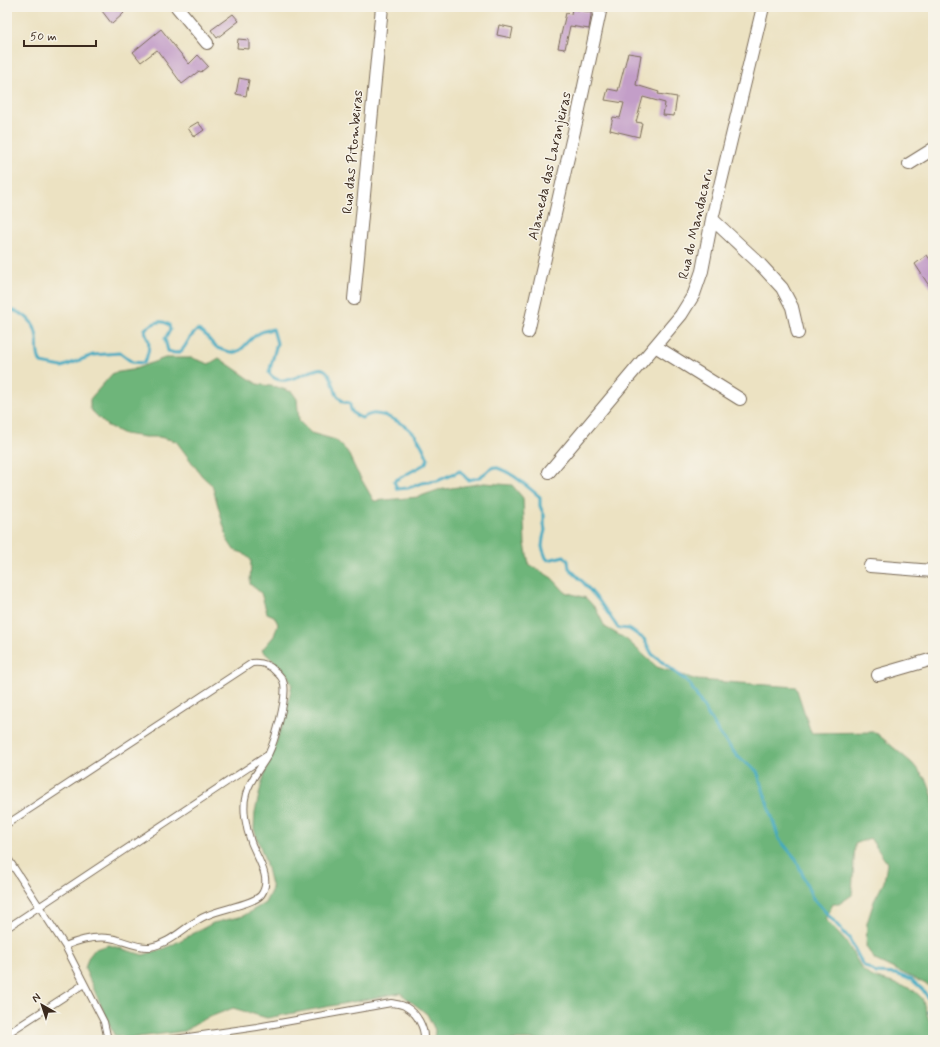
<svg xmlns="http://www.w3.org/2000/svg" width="940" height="1047" font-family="Mynerve,sans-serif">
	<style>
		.forest { fill: #6eb57a; stroke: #54704c }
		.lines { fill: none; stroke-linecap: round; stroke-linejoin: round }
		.stream { stroke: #41a9c1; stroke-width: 3 }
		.building { fill: #c39ec8 }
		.service-casing { stroke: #796a57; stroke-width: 8 }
		.minor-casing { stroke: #796a57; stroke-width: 14 }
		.service { stroke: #fff; stroke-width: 6 }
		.minor { stroke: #fff; stroke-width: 12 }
		.labels { text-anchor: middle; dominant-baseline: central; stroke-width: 3; stroke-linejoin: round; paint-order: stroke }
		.street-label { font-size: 14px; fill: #3b2a1e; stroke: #f7f3e8 }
	</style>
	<rect width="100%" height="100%" fill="#f7f3e8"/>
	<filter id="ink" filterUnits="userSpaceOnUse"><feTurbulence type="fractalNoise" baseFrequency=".025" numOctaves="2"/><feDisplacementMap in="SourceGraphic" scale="8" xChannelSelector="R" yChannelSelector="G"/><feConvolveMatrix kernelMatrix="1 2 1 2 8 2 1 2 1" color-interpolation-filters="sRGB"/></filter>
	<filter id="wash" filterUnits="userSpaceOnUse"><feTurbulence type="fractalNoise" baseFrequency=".012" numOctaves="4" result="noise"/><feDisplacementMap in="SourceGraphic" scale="16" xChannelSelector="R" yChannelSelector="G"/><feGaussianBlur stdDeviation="0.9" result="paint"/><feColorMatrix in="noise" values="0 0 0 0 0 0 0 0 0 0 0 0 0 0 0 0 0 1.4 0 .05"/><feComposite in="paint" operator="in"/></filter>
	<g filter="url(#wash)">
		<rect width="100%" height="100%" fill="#ece2c2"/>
		<path class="forest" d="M165 358H192L209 364 219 358 257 384 277 387 292 392 297 399 299 421 311 433 336 440 347 451 356 470 374 501 418 497 438 490 484 483 512 485 523 498 525 544 529 564 552 578 565 592 586 598 596 609 605 627 626 639 657 667 697 680 796 687 811 733 875 732 912 763 927 781 933 797V990L930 986 875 960 866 947 867 923 874 901 884 882 887 863 870 838 855 844 852 895 839 904H833L825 919 847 943 862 969 870 976 906 987 913 990 922 998 929 1020 933 1023V1040H434L435 1030 427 1014 400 993 267 1018 233 1008 202 1020 185 1031 131 1038 114 1035 85 969 88 958 95 949 109 945 143 955 166 948 213 923 243 916 265 903 272 889 265 860 254 829 255 812 262 782 285 717 292 684 286 673 262 650 274 636 278 624 274 616 267 613 261 593 250 584 251 560 243 553 234 550 228 541 212 485 202 476 176 441 159 437H145L124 434 106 425 90 409V399L113 373 132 370Z"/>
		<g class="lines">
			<path class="stream" d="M7 309C23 312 35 321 37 338 38 347 36 355 41 363L62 367 93 355 120 353 132 362 144 363C148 357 150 346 148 339 146 335 145 334 145 329 152 324 161 318 169 325L170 330 165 339 168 351C182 357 183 348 190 338 192 335 195 333 197 330 206 331 210 344 218 348 245 360 240 344 258 334 262 331 268 330 273 329L277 343 269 373C283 393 313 365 323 369 332 373 333 385 336 393 337 396 341 399 343 402L350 403C350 412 354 415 362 418 366 416 372 413 376 414 386 414 406 425 412 432 420 439 424 450 428 459L425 464 394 481 397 489 408 488 422 483 437 481 460 471 468 480 478 478 494 467C513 472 525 485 540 497V506L544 515V525L545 530 543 538 542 547 546 558 548 560 564 556 568 561 569 568 582 581 600 602 618 628 629 629 644 639 652 654 689 683 719 733 737 756 757 771 779 839 796 859 812 897 849 938 863 965 876 973 896 974 912 980 923 990 930 1001 929 1012 933 1018"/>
		</g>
		<g id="blocks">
			<path class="building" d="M107 7H119L124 13 112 24 102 11Z
				M572 9 591 12V16L589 29 570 26 565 49 558 48 566 13 571 14Z
				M233 14 239 21 217 38 211 30Z
				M499 25 513 28 511 38 497 35Z
				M161 29 189 64 198 55 208 66 201 72 199 71 182 84 157 50 141 62 133 52Z
				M238 39 249 40V49L237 48Z
				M628 53 641 55 636 85 659 92 658 94 677 97 674 116 663 115 665 103 643 97 636 122 642 123 639 137 610 130 613 117 620 118 624 103 605 100 608 89 618 91Z
				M239 78 249 80 246 96 236 94Z
				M198 122 204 130 194 137 188 128Z
				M927 255 933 264V292L915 264Z"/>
		</g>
	</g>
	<g filter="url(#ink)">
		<use href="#blocks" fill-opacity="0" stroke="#796a57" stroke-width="1"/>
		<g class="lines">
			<defs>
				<path id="service" d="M7 824 252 663C262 662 269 664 276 672 280 675 283 679 284 684 287 699 275 741 268 755 261 768 250 779 246 794 242 808 246 828 251 842 257 858 273 879 261 895 254 904 220 909 208 915 187 923 173 943 150 947 138 948 126 942 115 939 98 935 81 939 65 946
					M7 857 65 946 104 1022 108 1040
					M7 928 266 756
					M7 1034 84 984
					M168 1040 257 1027 391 1003C396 1004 402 1004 406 1007 417 1013 425 1028 424 1040"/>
				<path id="minor" d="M177 7 207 43
					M909 164 933 149
					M712 219 759 263 782 288 792 307 798 333
					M354 299 382 7
					M528 332 578 114 601 7
					M655 346 740 399
					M549 472 681 315 694 294 702 271 712 219 763 7
					M870 566 933 571
					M878 675 933 659"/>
			</defs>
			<use href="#service" class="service-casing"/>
			<use href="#minor" class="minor-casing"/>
			<use href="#service" class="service"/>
			<use href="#minor" class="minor"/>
		</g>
	</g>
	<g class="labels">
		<g class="street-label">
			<text transform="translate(353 152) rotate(-85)">Rua das Pitombeiras</text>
			<text transform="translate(550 166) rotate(-77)">Alameda das Laranjeiras</text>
			<text transform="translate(696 224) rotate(-77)">Rua do Mandacaru</text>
		</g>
	</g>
	<rect width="940" height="1047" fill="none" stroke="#f7f3e8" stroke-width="24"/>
	<g transform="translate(42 1005) rotate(321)" stroke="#f7f3e8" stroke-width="3" paint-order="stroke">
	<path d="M0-3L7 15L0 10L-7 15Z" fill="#3b2a1e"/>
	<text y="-6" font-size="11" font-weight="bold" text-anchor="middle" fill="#3b2a1e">N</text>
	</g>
	<path d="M24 40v6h72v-6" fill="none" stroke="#3b2a1e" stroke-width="2"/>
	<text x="30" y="40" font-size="12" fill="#3b2a1e" stroke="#f7f3e8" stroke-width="3" paint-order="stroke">50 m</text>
</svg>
